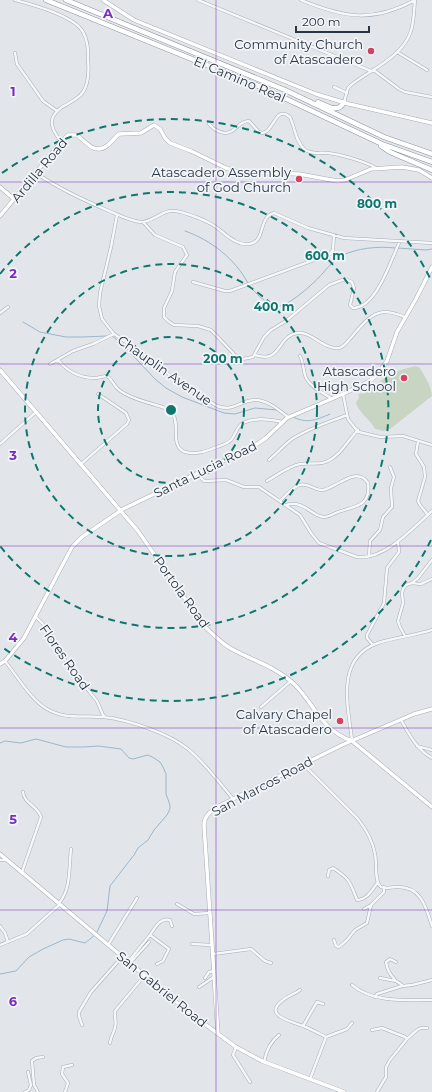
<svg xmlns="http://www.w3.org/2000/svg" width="432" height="1092" font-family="Montserrat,sans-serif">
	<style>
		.green { fill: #c8d5c3 }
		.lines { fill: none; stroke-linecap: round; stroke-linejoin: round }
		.stream { stroke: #9bb6cc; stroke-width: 1 }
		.street-casing { stroke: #a7adb6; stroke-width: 3.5 }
		.secondary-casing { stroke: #a7adb6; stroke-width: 4.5 }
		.highway-casing { stroke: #8894a2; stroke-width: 5.5 }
		.street { stroke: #f5f7f9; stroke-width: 2.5 }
		.secondary { stroke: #fff; stroke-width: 3.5 }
		.highway { stroke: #fff; stroke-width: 4.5 }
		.grid { fill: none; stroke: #7b2cbf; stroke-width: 1; stroke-opacity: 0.55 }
		.ring { fill: none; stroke: #0f766e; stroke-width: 2; stroke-dasharray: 7 5 }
		.poi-dot { fill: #d54260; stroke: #f2f5f8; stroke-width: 1.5 }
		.labels { text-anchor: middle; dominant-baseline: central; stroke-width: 3.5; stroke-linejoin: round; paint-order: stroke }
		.poi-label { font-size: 13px; fill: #293444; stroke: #f2f5f8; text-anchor: end }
		.street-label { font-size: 13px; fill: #293444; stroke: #f2f5f8 }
		.grid-label { font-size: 13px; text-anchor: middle; font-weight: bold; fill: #7b2cbf; stroke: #f2f5f8; stroke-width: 3.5; stroke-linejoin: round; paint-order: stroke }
		.centre { fill: #0f766e; stroke: #f2f5f8; stroke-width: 2 }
		.ring-label { font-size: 12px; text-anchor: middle; font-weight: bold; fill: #0f766e; stroke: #f2f5f8; stroke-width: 3.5; stroke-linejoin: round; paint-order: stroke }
	</style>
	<rect width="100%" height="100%" fill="#e2e6eb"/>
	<path class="green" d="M415 366 419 367C424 375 431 385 432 396L390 429 384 431 375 429C371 420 360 414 356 403L359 397 358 395 361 393 363 394 386 377 397 371Z"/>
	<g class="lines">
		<path class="stream" d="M185 231C211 240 235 259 248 283
			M398 248 426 250 432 249
			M249 285C255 293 266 304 276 306 288 308 315 282 323 273 328 267 334 260 341 256 357 248 378 246 395 248
			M23 322 40 332 66 337H82L107 336
			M112 336 122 344 155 379 166 388 182 397 224 413 235 414 255 408 277 410
			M293 417C307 424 316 420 330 414
			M0 743 5 741 21 743 36 739 66 747H84L98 746 121 749 129 758 133 759 148 755 154 758 160 762 163 767 166 774V794L170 805V809L167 815 154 830 148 840 138 848 134 855 110 886 107 911 97 932
			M0 974 16 971 29 957 43 949 63 940 69 939 85 943 95 935"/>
		<defs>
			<path id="street" d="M15 0C33 5 75 16 83 32 88 40 88 50 88 59 89 70 89 83 83 92 76 103 58 105 53 117 49 126 56 134 61 142
				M198 0 371 71H375L399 89 405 92 432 97
				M301 0C344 18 373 23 415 0
				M397 52 427 70
				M15 53 17 64 43 101 57 111
				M334 87 347 93
				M344 102 348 88 351 85C371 69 402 58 411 31 414 21 414 10 415 0
				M209 124C214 130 224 136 232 131 238 127 241 121 249 121L259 132 263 133C275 130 275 105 290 117 295 128 295 140 304 149 311 155 320 152 328 153 339 154 367 162 376 168
				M36 173C59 189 83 200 109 211 119 215 130 221 141 222 153 222 161 211 172 211 180 210 189 215 196 217 202 219 207 222 213 225 223 231 236 247 250 244 266 241 258 217 274 213L308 228 344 238 432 243
				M117 215 111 247 100 293 99 306 102 319 114 334 152 360 173 378 217 406C234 412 239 401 254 400 266 399 279 410 288 417
				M143 222 155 235 183 247 187 255 175 272 172 291 164 308V317L168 321 174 325 198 326 211 330 235 355 243 359 253 357 264 337 271 330 286 321 329 285 345 279 352 282 354 288 350 305 353 308C377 308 391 259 400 241
				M193 282 225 291H230L330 254 333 250 334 235
				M0 313 8 307
				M255 355C282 364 277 336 297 333 311 331 324 350 339 348 344 347 346 343 349 340 358 330 369 313 384 312 391 311 399 315 405 317
				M300 356C304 363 303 371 306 378 311 388 324 393 332 399
				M58 360C67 371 80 378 95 378 99 378 103 376 107 376 112 379 113 384 117 388 124 396 145 402 156 405 162 407 168 408 172 413 181 423 169 446 185 452 196 455 207 451 217 447 222 445 227 444 231 440 236 435 236 427 243 423 255 417 269 419 282 422
				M50 364 73 351 93 344 114 334
				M343 394 348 419 355 428 359 432 380 437 403 436 432 445
				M418 441 416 454 424 467 425 477 418 501 420 505 428 515
				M0 444 36 412
				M269 460C277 453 284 445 292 439 309 428 329 422 347 415
				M81 464 127 424 129 420 126 413 98 394
				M197 474 204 481 226 480 244 487H259L300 515 311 533 319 543 357 557C384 561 414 527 432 511
				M267 481C277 475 289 466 300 464 309 462 319 466 328 461 341 455 348 440 358 430
				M280 501C286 495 292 488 299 485 309 482 314 491 323 490 336 488 357 465 368 483 371 505 357 506 341 511 336 512 330 517 324 517 311 516 305 500 286 505
				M369 556 370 541 380 530 383 517 392 507 391 488 394 477 390 467
				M412 583 418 578 432 560
				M36 617 47 628 68 665 97 701 103 715 105 717
				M405 636 400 627 398 621 403 603 402 593 403 589 406 585 412 583 421 584 432 579
				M373 645 367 638V635L384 603 387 568 399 552 398 541
				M5 661C17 676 31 700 47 709 65 720 84 715 104 717 129 720 168 733 188 749 205 763 219 782 233 799
				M261 707 291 681
				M401 720C409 734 417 750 432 758
				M352 740C348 706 335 658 378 643 395 637 414 636 432 630
				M417 746 432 750
				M303 764 358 819C365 828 373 842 375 854 377 862 374 882 381 887 385 889 392 887 397 887 421 886 426 907 432 926
				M0 860H7
				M22 872 41 817C38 806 24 804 23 792
				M328 876 329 870 333 868C350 879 350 882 357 900 368 899 372 890 378 882
				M59 903C71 890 69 867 71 849
				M177 904 194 914 210 913
				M364 909 371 905 384 892V887
				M0 926 5 933 8 942
				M150 935C155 928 160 917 170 920L172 926
				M334 940 336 946 339 947 347 940 355 930 367 923 371 905
				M192 944 212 945
				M0 945 27 934 59 905
				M108 945 137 898
				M213 954 251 949 265 961 271 963
				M128 962 150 935 169 949 163 961 157 964
				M396 962 390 959 386 962C387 971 391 975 396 981
				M130 963 149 942
				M205 978 209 972 214 971
				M380 978 396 981 402 985
				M352 985C373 1003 406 1000 432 1000
				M199 987 214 977
				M300 990C292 996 283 997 277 1006 269 1017 296 1023 303 1026 311 1029 318 1033 326 1037
				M375 997 377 994 402 986 412 985 432 980
				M82 1025 79 1016V1012L91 992 122 957
				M303 1026 317 1002 323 1004
				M372 1030 382 1028 405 1037 407 1039
				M110 1043C111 1035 114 1034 115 1027 117 1022 114 1016 115 1011L144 976
				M236 1047 233 1055 250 1082
				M264 1062C266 1051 270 1042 279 1035
				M310 1079 326 1037 347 1029 352 1023
				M25 1092 29 1090 31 1085 28 1072
				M38 1092 34 1085 32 1061 36 1058 43 1057
				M65 1092 68 1083 62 1074 63 1067 72 1065
				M377 1092 386 1077V1067L390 1060 407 1039 417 1030 421 1028H427"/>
			<path id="secondary" d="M103 0 134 20 316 94 349 104 432 123
				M0 187 14 199
				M0 216 61 142 68 135H77C86 142 95 156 108 145 112 142 115 137 119 134L141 133 154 125 160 129 165 138 170 143 191 151 226 168 238 172 299 174 337 181 345 180 371 169 402 167 419 170 432 178
				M0 370 138 531 204 626C213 634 220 642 230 648 251 660 274 666 292 682 315 703 319 729 352 741L432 807
				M0 664 5 661 24 638 72 547 82 537 123 509 254 446 266 438 287 418 343 394 368 382 377 375 387 361 397 332 416 299 432 267
				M0 854 187 1011 236 1047 262 1061 344 1092
				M218 1034 204 825C204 817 209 813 215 808L342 745 414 714 432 709"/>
			<path id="highway" d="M46 0 261 87 382 144 432 162
				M66 0 285 90 384 137 432 154
				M318 102C328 106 338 114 344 102
				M381 146 390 152 432 170"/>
		</defs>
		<use href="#street" class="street-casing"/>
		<use href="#secondary" class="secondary-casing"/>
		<use href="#highway" class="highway-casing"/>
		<use href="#street" class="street"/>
		<use href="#secondary" class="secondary"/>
		<use href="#highway" class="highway"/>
	</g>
	<path class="grid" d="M216 0V1092M0 182H432M0 364H432M0 546H432M0 728H432M0 910H432"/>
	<g class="ring">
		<circle cx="171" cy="410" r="73"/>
		<circle cx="171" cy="410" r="146"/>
		<path d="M0 274A218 218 0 1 1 0 546"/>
		<path d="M431 540A291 291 0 0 1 2 647M2 173A291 291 0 0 1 431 280"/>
	</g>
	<g class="poi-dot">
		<circle cx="371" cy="51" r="4"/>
		<circle cx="299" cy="179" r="4"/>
		<circle cx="404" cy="378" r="4"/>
		<circle cx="340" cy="721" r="4"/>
	</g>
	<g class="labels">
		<g class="poi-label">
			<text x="363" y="44">Community Church<tspan x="363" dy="15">of Atascadero</tspan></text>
			<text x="291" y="172">Atascadero Assembly<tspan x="291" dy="15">of God Church</tspan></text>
			<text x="396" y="371">Atascadero<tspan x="396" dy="15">High School</tspan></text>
			<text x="332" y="714">Calvary Chapel<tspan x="332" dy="15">of Atascadero</tspan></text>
		</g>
		<g class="street-label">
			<text transform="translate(240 79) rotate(23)">El Camino Real</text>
			<text transform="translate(39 170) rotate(-50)">Ardilla Road</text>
			<text transform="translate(165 370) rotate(35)">Chauplin Avenue</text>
			<text transform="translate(205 469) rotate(-26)">Santa Lucia Road</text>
			<text transform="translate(182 592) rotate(54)">Portola Road</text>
			<text transform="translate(65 657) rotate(55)">Flores Road</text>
			<text transform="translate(262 786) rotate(-28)">San Marcos Road</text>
			<text transform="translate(162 989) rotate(39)">San Gabriel Road</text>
		</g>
	</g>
	<g class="grid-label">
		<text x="108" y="18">A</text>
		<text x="13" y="96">1</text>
		<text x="13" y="278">2</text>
		<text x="13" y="460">3</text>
		<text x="13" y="642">4</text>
		<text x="13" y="824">5</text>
		<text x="13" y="1006">6</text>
	</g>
	<circle cx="171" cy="410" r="6" class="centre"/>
	<g class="ring-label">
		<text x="377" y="208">800 m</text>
		<text x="325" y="260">600 m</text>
		<text x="274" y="311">400 m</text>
		<text x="223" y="363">200 m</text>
	</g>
	<path d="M296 26v6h73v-6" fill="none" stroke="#293444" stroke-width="2"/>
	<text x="302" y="26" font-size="12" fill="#293444" stroke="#f2f5f8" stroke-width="3" paint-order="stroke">200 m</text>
</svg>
